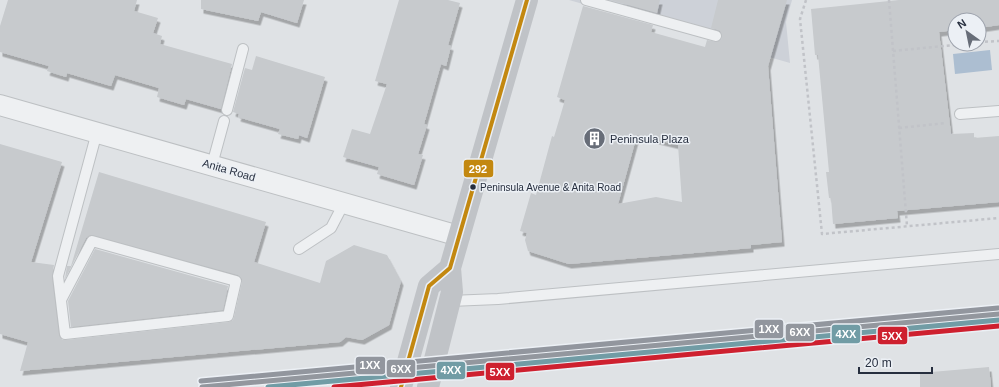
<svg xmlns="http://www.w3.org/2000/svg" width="999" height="387" font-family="Helvetica,sans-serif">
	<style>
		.built { fill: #cdd1d8 }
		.water { fill: #acbed1 }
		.building { fill: #c7cacd; fill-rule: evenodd; filter: url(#shadow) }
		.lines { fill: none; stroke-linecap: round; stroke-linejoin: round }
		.lane-casing { stroke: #bdc0c3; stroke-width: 12 }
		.street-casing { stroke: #bdc0c3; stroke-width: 22 }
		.path { stroke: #c1c3c8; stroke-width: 2.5; stroke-dasharray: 3 3; stroke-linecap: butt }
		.lane { stroke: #eef0f2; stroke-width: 10 }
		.street { stroke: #eef0f2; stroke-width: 20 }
		.secondary { stroke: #c0c3c7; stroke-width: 22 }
		.bus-1-casing { stroke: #ecf0f5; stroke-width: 7 }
		.bus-1 { stroke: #c38810; stroke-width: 4 }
		.rail-1-casing { stroke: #ecf0f5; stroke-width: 8 }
		.rail-2-casing { stroke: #ecf0f5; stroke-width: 8 }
		.rail-3-casing { stroke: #ecf0f5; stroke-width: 8 }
		.rail-4-casing { stroke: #ecf0f5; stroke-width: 8 }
		.rail-1 { stroke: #93979e; stroke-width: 5 }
		.rail-2 { stroke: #719ca5; stroke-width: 5 }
		.rail-3 { stroke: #92969e; stroke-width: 5 }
		.rail-4 { stroke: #ce202f; stroke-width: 5 }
		.bus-dot { fill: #262e3e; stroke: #ecf0f5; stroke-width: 1.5 }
		.labels { text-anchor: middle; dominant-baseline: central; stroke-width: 3; stroke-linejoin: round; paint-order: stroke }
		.bus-label { font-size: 10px; fill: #262e3e; stroke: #ecf0f5; text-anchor: start }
		.poi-label { font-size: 11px; fill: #262e3e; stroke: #ecf0f5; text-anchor: start }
		.street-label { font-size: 11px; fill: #262e3e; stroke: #ecf0f5 }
		.line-badge { stroke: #ecf0f5; stroke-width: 1.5 }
		.badge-label { font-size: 11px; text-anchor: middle; font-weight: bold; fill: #fff }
	</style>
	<defs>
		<filter id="shadow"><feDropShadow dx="2.5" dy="4.5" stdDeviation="0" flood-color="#0004"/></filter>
	</defs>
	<rect width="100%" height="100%" fill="#dfe2e5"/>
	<path class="built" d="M569 0H792L786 22 790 63Z"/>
	<path class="water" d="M990 50 992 70 955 74 953 54Z"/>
	<path class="building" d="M8 0H137L134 11 158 18 153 33 162 36 160 44 232 64 221 109 186 99 184 105 157 97 159 88 115 75 111 86 67 73 66 77 47 71 49 66 0 52V26Z
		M201 0H304L297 23 261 12 258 21 201 9Z
		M399 0H448L460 3 448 45 451 46 446 66 441 64 424 124 427 125 418 154 423 155 414 185 377 174 379 167 343 157 352 129 370 134 387 84 375 81Z
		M610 0H660L657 13Z
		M718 0H787L768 66 782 242 751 245V248L569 264 528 251 525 240 527 233 520 231 531 193 536 195 552 136 554 137 565 100 557 97 583 6 653 25 651 32 705 47 707 40 717 42 721 40 722 37 720 31 711 28ZM637 135 678 145 682 202 656 197 618 204Z
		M899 0H999V25L979 28V20H955V30L939 32 951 134 974 133V138L999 136V202L897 211 898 218 833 224 831 198H829L826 172H829L818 55H815L811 9Z
		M256 56 325 77 307 138 299 135 298 139 278 134 280 129 238 117 239 114 233 112 245 68 252 70Z
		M0 144 62 162 31 262 54 265 52 277 59 335 62 340H66L229 322 233 320 234 317 242 282V279L238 275 91 235 86 238 65 279 67 266H71L99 172 266 222 254 262 320 283 326 261 354 245 387 255 401 281 389 325 362 340 346 337 340 342 20 371 28 342 0 334Z
		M95 249 228 286 223 310 71 327 68 301Z
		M989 367 991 387H920V373Z"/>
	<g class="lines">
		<defs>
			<path id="lane" d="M586 0 716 36
				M227 110 243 49
				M960 114 999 111
				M212 165 224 121
				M299 249 331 228 344 203
				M61 300 92 241 236 281 228 316 65 334 58 276 97 132
				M450 301 498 299 999 254"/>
			<path id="street" d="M0 105 459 236"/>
		</defs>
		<use href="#lane" class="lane-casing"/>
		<use href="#street" class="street-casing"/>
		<path class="path" d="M806 0 800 19 822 234 999 218
			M889 0 907 226
			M979 42 999 41
			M893 51 964 44
			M899 128 946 123"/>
		<use href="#lane" class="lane"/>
		<use href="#street" class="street"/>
		<path class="secondary" d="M401 387 429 286 450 268
			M428 387 452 292 450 268 527 0"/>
		<defs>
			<path id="bus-1" d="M401 387 429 286 450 268 527 0"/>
		</defs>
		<use href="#bus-1" class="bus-1-casing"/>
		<use href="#bus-1" class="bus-1"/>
		<defs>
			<path id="rail-1" d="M202 387 999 314"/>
			<path id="rail-2" d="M268 387 999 320"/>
			<path id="rail-3" d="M201 381 998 308"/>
			<path id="rail-4" d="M334 387 999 326"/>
		</defs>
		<use href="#rail-1" class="rail-1-casing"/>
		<use href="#rail-2" class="rail-2-casing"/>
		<use href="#rail-3" class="rail-3-casing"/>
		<use href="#rail-4" class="rail-4-casing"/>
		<use href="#rail-1" class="rail-1"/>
		<use href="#rail-2" class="rail-2"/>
		<use href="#rail-3" class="rail-3"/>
		<use href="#rail-4" class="rail-4"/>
	</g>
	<defs>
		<symbol id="building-disc" viewBox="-11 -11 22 22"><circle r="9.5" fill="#676d78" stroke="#ecf0f5"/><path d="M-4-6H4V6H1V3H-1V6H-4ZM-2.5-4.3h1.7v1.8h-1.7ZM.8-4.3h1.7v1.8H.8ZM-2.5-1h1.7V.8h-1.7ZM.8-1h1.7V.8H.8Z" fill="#fff"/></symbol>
	</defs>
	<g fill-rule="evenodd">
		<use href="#building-disc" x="582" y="126" width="25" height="25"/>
	</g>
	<circle class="bus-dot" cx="473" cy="187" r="3.5"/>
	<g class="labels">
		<g class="bus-label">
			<text x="480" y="187">Peninsula Avenue &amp; Anita Road</text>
		</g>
		<g class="poi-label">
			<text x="610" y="139">Peninsula Plaza</text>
		</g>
		<g class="street-label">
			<text transform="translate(229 170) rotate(16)">Anita Road</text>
		</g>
	</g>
	<g class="line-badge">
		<rect x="463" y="159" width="31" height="19" rx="4" fill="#c38810"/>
		<rect x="754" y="319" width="30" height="20" rx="4" fill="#92969e"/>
		<rect x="785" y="323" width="30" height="19" rx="4" fill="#93979e"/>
		<rect x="831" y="324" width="30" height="20" rx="4" fill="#719ca5"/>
		<rect x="877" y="326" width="31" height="19" rx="4" fill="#ce202f"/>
		<rect x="355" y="356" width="31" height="19" rx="4" fill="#92969e"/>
		<rect x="386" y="359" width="30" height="19" rx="4" fill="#93979e"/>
		<rect x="436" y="361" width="30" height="19" rx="4" fill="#719ca5"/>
		<rect x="485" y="362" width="30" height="19" rx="4" fill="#ce202f"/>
	</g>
	<g class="badge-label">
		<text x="478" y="173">292</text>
		<text x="769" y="333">1XX</text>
		<text x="800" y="336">6XX</text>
		<text x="846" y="338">4XX</text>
		<text x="892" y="340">5XX</text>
		<text x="370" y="369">1XX</text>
		<text x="401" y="373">6XX</text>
		<text x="451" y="374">4XX</text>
		<text x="500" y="376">5XX</text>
	</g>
	<g transform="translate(967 32) rotate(327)"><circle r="19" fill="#ecf0f5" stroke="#9da2ac"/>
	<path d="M0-3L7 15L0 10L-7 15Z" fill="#676d78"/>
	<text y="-6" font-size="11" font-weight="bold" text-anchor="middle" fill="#262e3e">N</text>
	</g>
	<path d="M859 367v6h73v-6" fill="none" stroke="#262e3e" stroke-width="2"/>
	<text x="865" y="367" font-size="12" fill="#262e3e" stroke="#ecf0f5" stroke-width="3" paint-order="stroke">20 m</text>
</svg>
